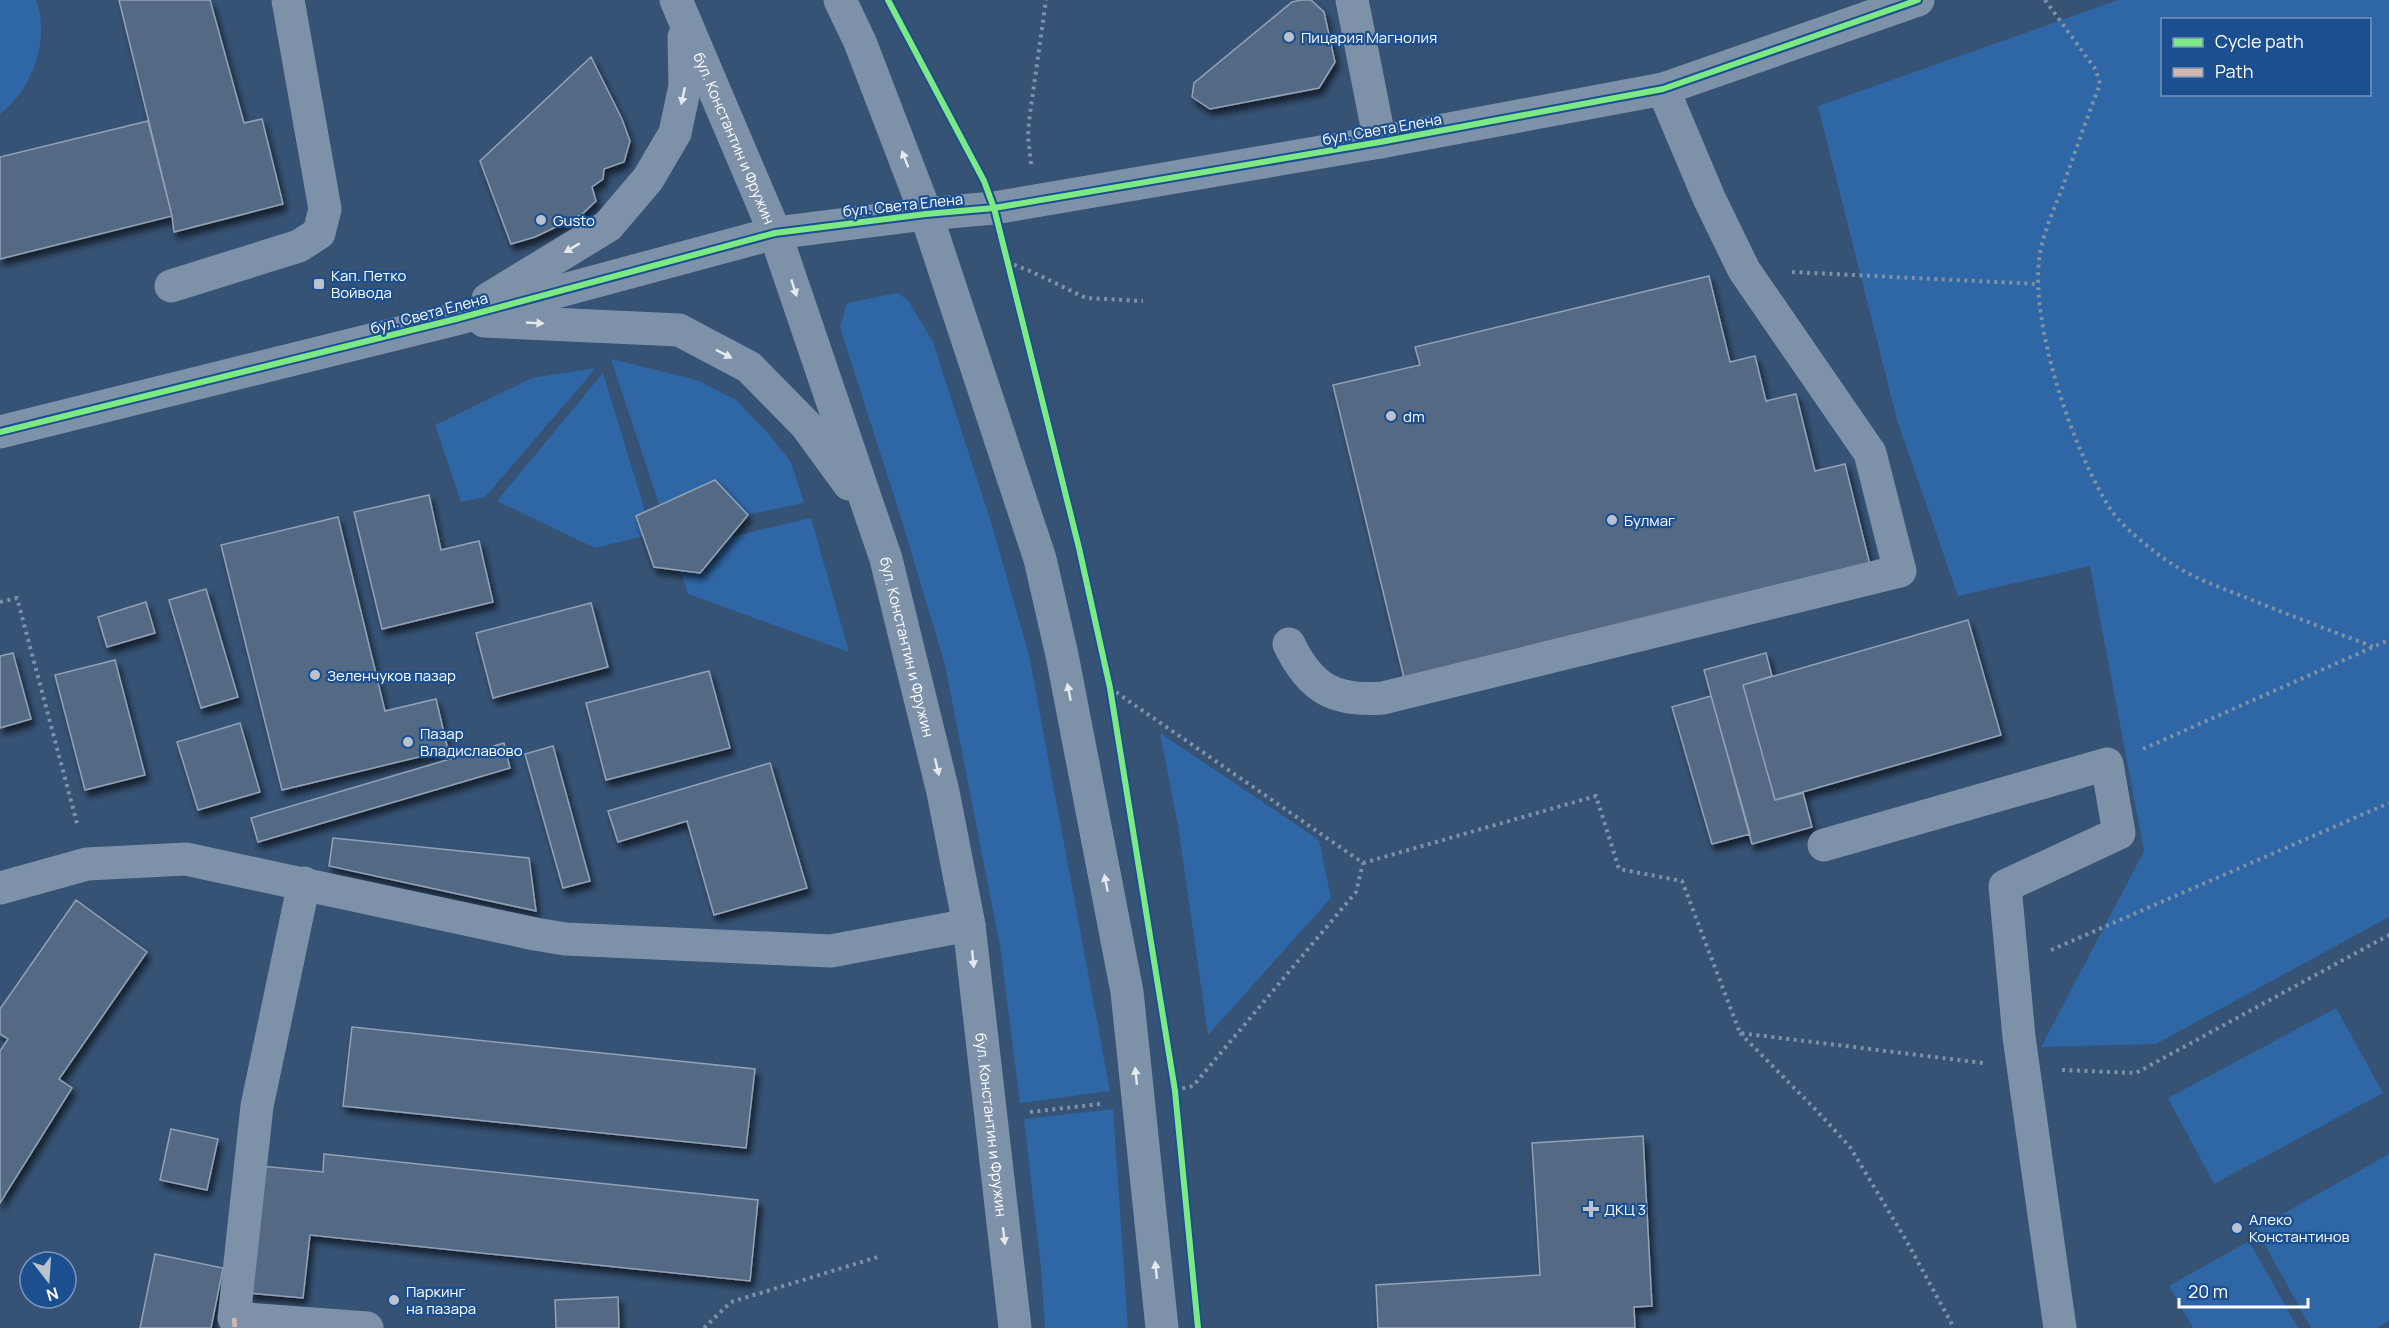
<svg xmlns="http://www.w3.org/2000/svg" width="2389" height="1328" font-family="Manrope,sans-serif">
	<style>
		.green { fill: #2f66a5; fill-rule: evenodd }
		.building { fill: #526984; stroke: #92a2b6; stroke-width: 1.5; filter: url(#shadow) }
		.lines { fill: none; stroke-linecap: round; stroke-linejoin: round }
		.path { stroke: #7d92a8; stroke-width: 4; stroke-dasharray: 3 4.5; stroke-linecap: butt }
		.minor { stroke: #7d92a8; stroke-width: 33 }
		.quiet { stroke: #d1b7ad; stroke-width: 4.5; stroke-dasharray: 9 4.5; stroke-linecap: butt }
		.cycleway-casing { stroke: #1b4f8f; stroke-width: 10 }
		.cycleway { stroke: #7ce984; stroke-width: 6 }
		.oneway { fill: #e5e9ee }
		.poi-dot { fill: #b9c2ce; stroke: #1b4f8f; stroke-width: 2 }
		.labels { text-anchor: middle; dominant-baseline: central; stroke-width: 4.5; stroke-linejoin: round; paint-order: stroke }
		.poi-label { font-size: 15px; fill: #fff; stroke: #1b4f8f; text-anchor: start }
		.street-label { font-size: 15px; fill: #fff; stroke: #1b4f8f }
	</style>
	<defs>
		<filter id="shadow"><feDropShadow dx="3.5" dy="6" stdDeviation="3" flood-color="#0009"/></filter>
	</defs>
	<rect width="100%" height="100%" fill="#365274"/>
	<path class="green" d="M0 0H36C51 38 32 91 0 114Z
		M2118 0H2389V917L2156 1044 2041 1047 2144 851 2090 566 1958 596 1897 420 1818 106ZM2162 20H2370V94H2162Z
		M897 293 908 300 933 342 994 532 1029 655 1110 1091 1020 1103 1000 946 945 665 901 518 840 327 847 303Z
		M611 359 697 380 736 400 767 432 791 462 804 503 668 531Z
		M596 368 485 497 461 502 435 425 532 378Z
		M603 373 652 534 595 548 497 501Z
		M811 518 849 652 688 594 674 550Z
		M1160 733 1319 840 1331 898 1208 1035 1178 826Z
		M2336 1008 2383 1093 2214 1184 2168 1098Z
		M1113 1109 1128 1328H1045L1041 1268 1024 1119Z
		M2389 1154V1321L2377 1328H2311L2256 1229Z
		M2249 1241 2298 1328H2193L2169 1286Z"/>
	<path class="building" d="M119 0H210L244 123 262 119 283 204 174 232 172 216Z
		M1301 0H1311L1324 12 1335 62 1319 88 1210 109 1192 97 1194 83 1292 2Z
		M591 57 622 119 630 141 624 162 604 169 603 179 592 187 596 201 581 215 535 237 511 244 480 161Z
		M148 121 172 216 0 259V157Z
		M1709 276 1730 362 1755 356 1766 401 1796 394 1815 471 1845 464 1871 569 1405 682 1333 385 1420 365 1415 347Z
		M715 480 748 515 700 573 654 567 636 516Z
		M429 495 441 550 479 541 493 602 382 629 354 512Z
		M338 517 385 711 436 699 448 750 282 790 221 545Z
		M206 589 238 697 201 708 169 600Z
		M146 602 155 633 107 647 98 617Z
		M591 603 608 667 493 698 476 633Z
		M1968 620 2001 735 1775 800 1743 685Z
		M13 653 31 719 0 728V656Z
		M1766 653 1772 676 1743 685 1775 800 1803 793 1812 827 1752 844 1704 670Z
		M115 660 145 775 85 790 55 675Z
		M709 671 730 748 606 780 586 703Z
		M1711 696 1750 834 1712 844 1672 707Z
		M240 723 260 792 198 810 177 742Z
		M504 743 510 768 258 842 251 818Z
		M553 746 590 881 563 888 525 754Z
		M770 763 807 888 714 915 687 821 618 842 608 811Z
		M333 838 529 858 536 911 329 866Z
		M76 900 147 952 59 1079 72 1088 0 1203V1051L8 1039 0 1034V1009Z
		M352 1027 755 1069 746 1148 343 1106Z
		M171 1129 218 1139 207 1190 160 1180Z
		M1643 1136 1652 1306 1634 1307 1635 1328H1378L1376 1285 1540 1275 1532 1143Z
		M324 1154 758 1200 750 1281 310 1235 303 1298 248 1293 261 1166 323 1172Z
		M155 1254 223 1268 211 1328H140Z
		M618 1297 619 1328H556L555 1300Z"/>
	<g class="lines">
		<path class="path" d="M2045 0 2096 70 2100 84C2087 118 2075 152 2063 186 2054 210 2042 234 2039 260 2031 327 2074 453 2111 510 2123 528 2154 552 2172 564 2195 579 2222 588 2247 598 2289 615 2331 631 2374 647
			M1031 164 1028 136 1029 121 1046 0
			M1007 262 1030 271 1086 298 1143 301
			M1792 272 2037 284
			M0 602 17 598 78 827
			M1110 688 1363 863 1596 796 1619 869 1682 881 1740 1033 1983 1063
			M2143 749 2389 640
			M2051 950 2389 803
			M1740 1033 1817 1111 1850 1147 1906 1240 1954 1328
			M2062 1070 2136 1073 2389 935
			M1175 1090 1193 1086 1356 892 1363 863
			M1030 1112 1100 1104
			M704 1328 731 1302 878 1257"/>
		<g class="minor">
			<path id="s1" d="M676 0 775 233 886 559 943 792 969 925 1015 1328"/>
			<path d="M840 0 860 42 926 214 1040 559 1062 655 1127 992 1162 1328"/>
			<path d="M1352 0 1380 142"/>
			<path d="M171 286 299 246 319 233 325 209 288 0"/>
			<path d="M488 299 608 226 648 179 675 133 685 86 684 37"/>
			<path d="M484 321 679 330 749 367 806 425 849 484"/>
			<path d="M0 432 456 319 775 233 926 214 994 208 1380 142 1663 89 1918 0"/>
			<path d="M1289 644C1310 688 1334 702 1383 698L1900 571 1870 453 1744 270 1709 198 1663 89"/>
			<path d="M1824 845 2107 764 2119 833 2005 886 2019 1037 2060 1328"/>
			<path d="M304 883 257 1106 234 1318 367 1328"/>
			<path d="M0 888 87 864 186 859 535 934 565 939 831 951 969 925"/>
		</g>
		<path class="quiet" d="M234 1318 235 1328"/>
		<defs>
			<path id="cycleway" d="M888 0 984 181 994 208 1079 548 1110 688 1175 1091 1198 1328
				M0 432 456 319 775 233 926 214 994 208 1380 142 1663 89 1918 0"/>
		</defs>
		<use href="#cycleway" class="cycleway-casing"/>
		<use href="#cycleway" class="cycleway"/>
	</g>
	<defs><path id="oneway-solid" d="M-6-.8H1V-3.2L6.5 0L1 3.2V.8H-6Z" transform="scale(1.5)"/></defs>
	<g class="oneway">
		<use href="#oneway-solid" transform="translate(683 96) rotate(102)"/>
		<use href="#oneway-solid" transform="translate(905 159) rotate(-111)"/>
		<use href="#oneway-solid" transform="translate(572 248) rotate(149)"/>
		<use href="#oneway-solid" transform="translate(794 288) rotate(72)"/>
		<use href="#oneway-solid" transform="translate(535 323) rotate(3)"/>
		<use href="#oneway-solid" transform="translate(724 354) rotate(27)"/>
		<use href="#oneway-solid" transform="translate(1069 692) rotate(-101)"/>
		<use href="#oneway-solid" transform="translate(937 767) rotate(77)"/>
		<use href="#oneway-solid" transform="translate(1106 883) rotate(-101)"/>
		<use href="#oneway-solid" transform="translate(973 959) rotate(84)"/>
		<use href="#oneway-solid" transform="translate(1136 1076) rotate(-96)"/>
		<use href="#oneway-solid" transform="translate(1004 1236) rotate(83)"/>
		<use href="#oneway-solid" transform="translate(1156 1270) rotate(-96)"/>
	</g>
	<g class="poi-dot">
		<circle cx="1289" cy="37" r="6"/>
		<circle cx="541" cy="220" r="6"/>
		<rect x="313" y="278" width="12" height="12" rx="3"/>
		<circle cx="1391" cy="416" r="6"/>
		<circle cx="1612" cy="520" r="6"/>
		<circle cx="315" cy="675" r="6"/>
		<circle cx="408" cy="742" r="6"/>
		<path d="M1588 1200h6v6h6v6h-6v6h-6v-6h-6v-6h6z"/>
		<circle cx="2237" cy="1228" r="6"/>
		<circle cx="394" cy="1300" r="6"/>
	</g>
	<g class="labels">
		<g class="poi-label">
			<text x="1301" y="37">Пицария Магнолия</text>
			<text x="553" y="220">Gusto</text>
			<text x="331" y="275">Кап. Петко<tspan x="331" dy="17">Войвода</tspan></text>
			<text x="1403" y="416">dm</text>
			<text x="1624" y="520">Булмаг</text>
			<text x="327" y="675">Зеленчуков пазар</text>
			<text x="420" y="733">Пазар<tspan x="420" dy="17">Владиславово</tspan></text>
			<text x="1604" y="1209">ДКЦ 3</text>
			<text x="2249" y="1219">Алеко<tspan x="2249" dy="17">Константинов</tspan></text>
			<text x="406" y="1291">Паркинг<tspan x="406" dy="17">на пазара</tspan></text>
		</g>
		<g class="street-label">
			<text transform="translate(1382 129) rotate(-10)">бул. Света Елена</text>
			<text stroke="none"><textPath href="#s1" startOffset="150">бул. Константин и Фружин</textPath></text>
			<text transform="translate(903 205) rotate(-6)">бул. Света Елена</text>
			<text transform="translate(429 313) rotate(-15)">бул. Света Елена</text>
			<text stroke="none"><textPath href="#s1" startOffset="688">бул. Константин и Фружин</textPath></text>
			<text stroke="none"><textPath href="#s1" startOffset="1174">бул. Константин и Фружин</textPath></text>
		</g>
	</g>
	<rect x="2161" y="18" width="210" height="78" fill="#1b4f8f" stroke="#7695bc" stroke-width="1.5"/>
	<rect x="2173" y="38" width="30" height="9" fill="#7ce984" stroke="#7695bc" stroke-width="1.5"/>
	<text x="2215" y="48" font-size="18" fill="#ffffff">Cycle path</text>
	<rect x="2173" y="68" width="30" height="9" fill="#d1b7ad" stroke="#7695bc" stroke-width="1.5"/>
	<text x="2215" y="78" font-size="18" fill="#ffffff">Path</text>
	<g transform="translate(48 1280) rotate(163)"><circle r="28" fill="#1b4f8f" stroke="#7695bc" stroke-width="1.5"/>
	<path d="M0-4.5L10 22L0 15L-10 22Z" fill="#b9c2ce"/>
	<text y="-9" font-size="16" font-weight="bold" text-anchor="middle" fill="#ffffff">N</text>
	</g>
	<path d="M2179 1298v9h129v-9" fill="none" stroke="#ffffff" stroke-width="3"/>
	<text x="2188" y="1298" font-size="18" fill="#ffffff" stroke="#1b4f8f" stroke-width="4.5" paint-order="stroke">20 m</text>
</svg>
